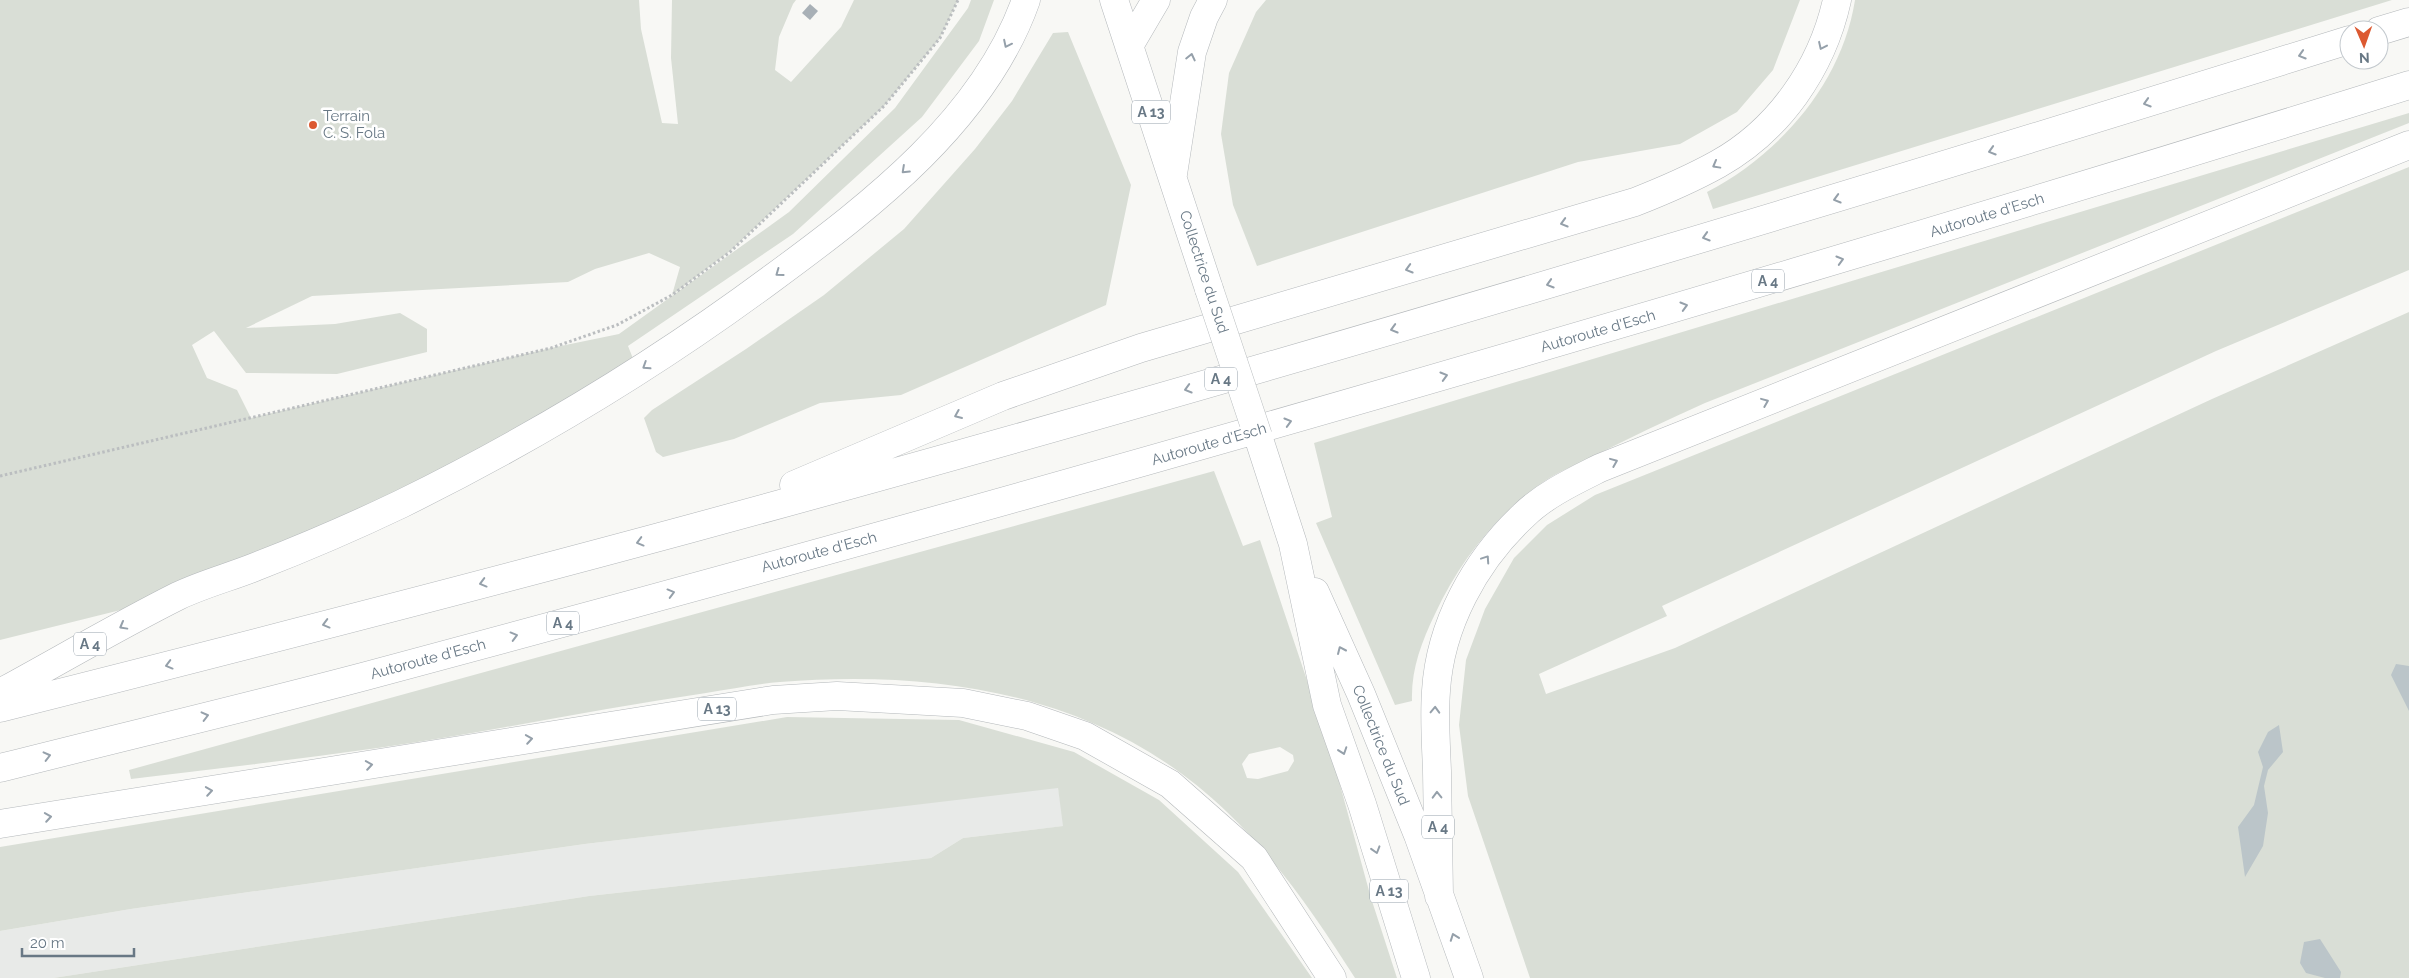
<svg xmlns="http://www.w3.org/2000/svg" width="2409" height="978" font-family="Raleway,sans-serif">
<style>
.built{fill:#e8eae8}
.green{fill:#d9ded6;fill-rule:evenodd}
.water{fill:#bbc5c9}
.building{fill:#a8b0b6}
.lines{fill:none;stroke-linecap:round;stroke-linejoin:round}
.highway-casing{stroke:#b4b8bb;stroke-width:29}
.path{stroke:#bbbec0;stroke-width:3;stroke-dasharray:2.5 2.5;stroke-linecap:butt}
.highway{stroke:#fff;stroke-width:28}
.highway-bridge-casing{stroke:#b4b8bb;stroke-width:29;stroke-linecap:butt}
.highway-bridge{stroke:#fff;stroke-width:28}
.oneway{stroke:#95a0aa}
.poi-dot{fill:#dc5931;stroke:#fff;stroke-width:2}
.labels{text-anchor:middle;stroke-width:5;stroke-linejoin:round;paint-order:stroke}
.shield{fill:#fff;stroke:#95a0aa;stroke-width:1}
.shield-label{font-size:14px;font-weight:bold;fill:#687885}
.poi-label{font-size:15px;fill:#687885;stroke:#fff;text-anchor:start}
.street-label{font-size:15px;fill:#687885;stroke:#fff}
</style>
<rect width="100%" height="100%" fill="#f8f8f5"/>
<path class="built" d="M 1058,787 L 1064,826 L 963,838 L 931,858 L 589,896 L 53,978 L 0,978 L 0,931 L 131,909 L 585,844 Z"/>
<path class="green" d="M 0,0 L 639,0 L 641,29 L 662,123 L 678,124 L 671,58 L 672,0 L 796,0 L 793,4 L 779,37 L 775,70 L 791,82 L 841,27 L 854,0 L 958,0 L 940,38 L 884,106 L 730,251 L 672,295 L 680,267 L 649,253 L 595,269 L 568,282 L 312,296 L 246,328 L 335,324 L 400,313 L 427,329 L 427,352 L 337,374 L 246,373 L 214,331 L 192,345 L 207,378 L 237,390 L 251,418 L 551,348 L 619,334 L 789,212 L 895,108 L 968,8 L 971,0 L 994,0 L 979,41 L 922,117 L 793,234 L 628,346 L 638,371 L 528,435 L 181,595 L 0,640 Z
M 1266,0 L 1800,0 L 1773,70 L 1737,112 L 1680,144 L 1578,162 L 1257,266 L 1233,205 L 1221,134 L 1229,73 L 1256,12 Z
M 1855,0 L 2392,0 L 1713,209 L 1707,192 C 1780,154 1842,83 1855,0 Z
M 1068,32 L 1131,185 L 1106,305 L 901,395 L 820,403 L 734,439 L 663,457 L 656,452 L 644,418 L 652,410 L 746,349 L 824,295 L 904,229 L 975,149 L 1012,101 L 1053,33 Z
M 2409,113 L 2409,123 L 1705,403 C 1667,420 1629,438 1592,457 C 1579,464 1564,469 1551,477 C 1500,509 1460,560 1435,614 C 1421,643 1411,670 1412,701 L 1395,705 L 1316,523 L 1332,517 L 1314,443 Z
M 2409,167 L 2409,270 L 2216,351 L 1662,606 L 1667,616 L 1539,674 L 1546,694 L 1675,648 L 2212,399 L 2409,312 L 2409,978 L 1530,978 L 1468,796 L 1459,725 L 1466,660 L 1485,609 L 1514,558 L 1547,525 L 1595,495 Z
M 1214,471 L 1243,546 L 1260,540 L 1331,752 L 1371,898 L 1397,978 L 1355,978 C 1317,918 1278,861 1227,812 C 1106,695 942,669 780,682 C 756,684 731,689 706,693 C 639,703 573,715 506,727 C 382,750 256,764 131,779 L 129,770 ZM 1280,747 L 1293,755 L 1294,761 L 1288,771 L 1258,779 L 1247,778 L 1242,764 L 1249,754 Z
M 787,717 L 959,720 L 1074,752 L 1159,800 L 1238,872 L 1312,978 L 53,978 L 589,896 L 931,858 L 963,838 L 1063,826 L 1058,788 L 585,844 L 131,909 L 0,931 L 0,847 Z"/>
<path class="water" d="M 2396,664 L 2409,666 L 2409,711 L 2391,675 Z
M 2279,725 L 2283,752 L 2268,770 L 2264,786 L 2268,813 L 2263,846 L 2245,877 L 2238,827 L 2254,805 L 2263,767 L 2258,752 L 2268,732 Z
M 2320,939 L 2341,972 L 2340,978 L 2325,978 L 2306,973 L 2300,963 L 2304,942 Z"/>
<path class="building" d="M 810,4 L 818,11 L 810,20 L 802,13 Z"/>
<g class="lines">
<defs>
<path id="highway" d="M 1114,0 L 1209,289
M 2379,31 L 2409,22
M 1129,46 L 1156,0
M 1173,174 L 1192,52 L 1204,17 L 1213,0
M 1258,436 L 1293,544 L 1327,705 L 1362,804 L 1416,978
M 794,485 L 1003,396 L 1141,348 L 1635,202 C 1663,191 1691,179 1718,164 C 1779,130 1822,68 1837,0
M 1315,592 L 1361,694 L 1418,835 L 1469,978
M 0,693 C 59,661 118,626 178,596 C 203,584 230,577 255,567 C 304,548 353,527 401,504 C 531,440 657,364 774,277 C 872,205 984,119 1026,0
M 0,708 C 230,650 460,591 689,529 C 1246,378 1798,212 2349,40
M 0,768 C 122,737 245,708 366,676 C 1051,493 1732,296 2409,85
M 0,824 L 773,700 L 837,696 L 963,703 L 1027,716 L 1085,736 L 1170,784 L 1254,858 L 1332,978
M 1439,896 C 1438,854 1438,813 1437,771 C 1436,744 1434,718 1436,691 C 1440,625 1475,561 1523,516 C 1544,495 1574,481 1600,468 L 2409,145"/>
</defs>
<use href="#highway" class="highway-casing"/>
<path class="path" d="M 0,476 L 551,348 L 617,325 L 672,295 L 730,252 L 884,106 L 940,38 L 958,0"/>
<use href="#highway" class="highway"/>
<defs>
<path id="highway-bridge" d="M 1209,289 L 1258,436"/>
</defs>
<use href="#highway-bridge" class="highway-bridge-casing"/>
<use href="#highway-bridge" class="highway-bridge"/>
</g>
<defs><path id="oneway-chevron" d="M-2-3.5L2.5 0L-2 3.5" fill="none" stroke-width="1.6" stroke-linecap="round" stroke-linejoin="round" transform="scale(1.25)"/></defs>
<g class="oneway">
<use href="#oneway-chevron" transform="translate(1007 44) rotate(116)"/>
<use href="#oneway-chevron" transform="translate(1822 46) rotate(115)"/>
<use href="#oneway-chevron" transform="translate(2302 55) rotate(163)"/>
<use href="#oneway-chevron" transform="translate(1191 57) rotate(-77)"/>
<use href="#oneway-chevron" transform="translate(2147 103) rotate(163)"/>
<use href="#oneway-chevron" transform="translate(1992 151) rotate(163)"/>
<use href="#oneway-chevron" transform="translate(1716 165) rotate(151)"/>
<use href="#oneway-chevron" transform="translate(905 170) rotate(137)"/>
<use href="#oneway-chevron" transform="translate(1837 199) rotate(164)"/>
<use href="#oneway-chevron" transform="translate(1564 223) rotate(164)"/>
<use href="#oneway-chevron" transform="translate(1706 237) rotate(163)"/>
<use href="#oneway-chevron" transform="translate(1840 260) rotate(-16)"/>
<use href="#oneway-chevron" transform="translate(1409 269) rotate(164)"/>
<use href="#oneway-chevron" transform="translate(779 273) rotate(144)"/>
<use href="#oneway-chevron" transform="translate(1550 284) rotate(163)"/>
<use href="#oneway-chevron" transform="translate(1684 306) rotate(-16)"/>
<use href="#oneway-chevron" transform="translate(1394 329) rotate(164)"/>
<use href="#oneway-chevron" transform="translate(646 366) rotate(147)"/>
<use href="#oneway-chevron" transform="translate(1444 376) rotate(-16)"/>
<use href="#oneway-chevron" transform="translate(1188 389) rotate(164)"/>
<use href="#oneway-chevron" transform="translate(1765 402) rotate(-22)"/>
<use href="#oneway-chevron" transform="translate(958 415) rotate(157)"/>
<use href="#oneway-chevron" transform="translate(1288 422) rotate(-16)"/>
<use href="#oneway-chevron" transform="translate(1614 462) rotate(-22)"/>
<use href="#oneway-chevron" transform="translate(640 542) rotate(165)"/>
<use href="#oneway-chevron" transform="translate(1486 559) rotate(-56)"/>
<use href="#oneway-chevron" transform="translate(483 583) rotate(165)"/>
<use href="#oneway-chevron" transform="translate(671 593) rotate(-15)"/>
<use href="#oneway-chevron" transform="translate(326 624) rotate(165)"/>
<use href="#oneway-chevron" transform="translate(123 626) rotate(151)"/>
<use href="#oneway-chevron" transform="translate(514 636) rotate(-15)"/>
<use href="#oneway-chevron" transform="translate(1341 650) rotate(-114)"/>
<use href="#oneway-chevron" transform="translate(169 665) rotate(165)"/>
<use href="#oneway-chevron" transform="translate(1435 710) rotate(-88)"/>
<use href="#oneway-chevron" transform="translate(205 716) rotate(-14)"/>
<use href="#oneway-chevron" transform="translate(529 739) rotate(-9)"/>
<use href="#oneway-chevron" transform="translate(1343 751) rotate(71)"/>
<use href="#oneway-chevron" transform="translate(47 756) rotate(-14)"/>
<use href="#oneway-chevron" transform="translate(369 765) rotate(-9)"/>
<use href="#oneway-chevron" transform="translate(209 791) rotate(-9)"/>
<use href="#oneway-chevron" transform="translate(1437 795) rotate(-91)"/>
<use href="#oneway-chevron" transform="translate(48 817) rotate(-9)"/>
<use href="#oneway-chevron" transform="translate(1376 850) rotate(73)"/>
<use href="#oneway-chevron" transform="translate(1454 937) rotate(-110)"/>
</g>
<circle class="poi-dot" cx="313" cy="125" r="5"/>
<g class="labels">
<g class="shield">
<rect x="1132" y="100.5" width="38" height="23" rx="4"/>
<rect x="1752" y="269.5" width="32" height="23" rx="4"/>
<rect x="1205" y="367.5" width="32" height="23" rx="4"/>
<rect x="547" y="611.5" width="32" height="23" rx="4"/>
<rect x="74" y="632.5" width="32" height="23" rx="4"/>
<rect x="698" y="697.5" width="38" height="23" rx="4"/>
<rect x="1422" y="815.5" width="32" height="23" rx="4"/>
<rect x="1370" y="879.5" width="38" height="23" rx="4"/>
</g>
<g class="shield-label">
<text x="1151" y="117">A 13</text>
<text x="1768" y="286">A 4</text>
<text x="1221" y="384">A 4</text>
<text x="563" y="628">A 4</text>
<text x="90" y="649">A 4</text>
<text x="717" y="714">A 13</text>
<text x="1438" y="832">A 4</text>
<text x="1389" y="896">A 13</text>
</g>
<g class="poi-label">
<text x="323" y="121">Terrain<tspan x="323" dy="17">C. S. Fola</tspan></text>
</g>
<g class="street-label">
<text transform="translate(1987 215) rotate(-17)" y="5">Autoroute d'Esch</text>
<text transform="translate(1204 272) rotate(72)" y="5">Collectrice du Sud</text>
<text transform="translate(1598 331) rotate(-16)" y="5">Autoroute d'Esch</text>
<text transform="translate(1209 444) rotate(-16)" y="5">Autoroute d'Esch</text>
<text transform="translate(819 552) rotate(-15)" y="5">Autoroute d'Esch</text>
<text transform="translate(428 659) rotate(-15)" y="5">Autoroute d'Esch</text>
<text transform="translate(1381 745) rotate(68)" y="5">Collectrice du Sud</text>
</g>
</g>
<g transform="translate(2364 45) rotate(178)"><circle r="24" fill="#ffffff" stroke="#c3c9ce"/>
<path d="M0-4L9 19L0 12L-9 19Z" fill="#dc5931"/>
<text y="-8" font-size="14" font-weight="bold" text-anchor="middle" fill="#687885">N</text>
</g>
<path d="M22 948v8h112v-8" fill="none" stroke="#687885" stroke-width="2.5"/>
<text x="30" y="948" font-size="15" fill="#687885" stroke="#ffffff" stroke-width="4" paint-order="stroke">20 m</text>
</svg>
